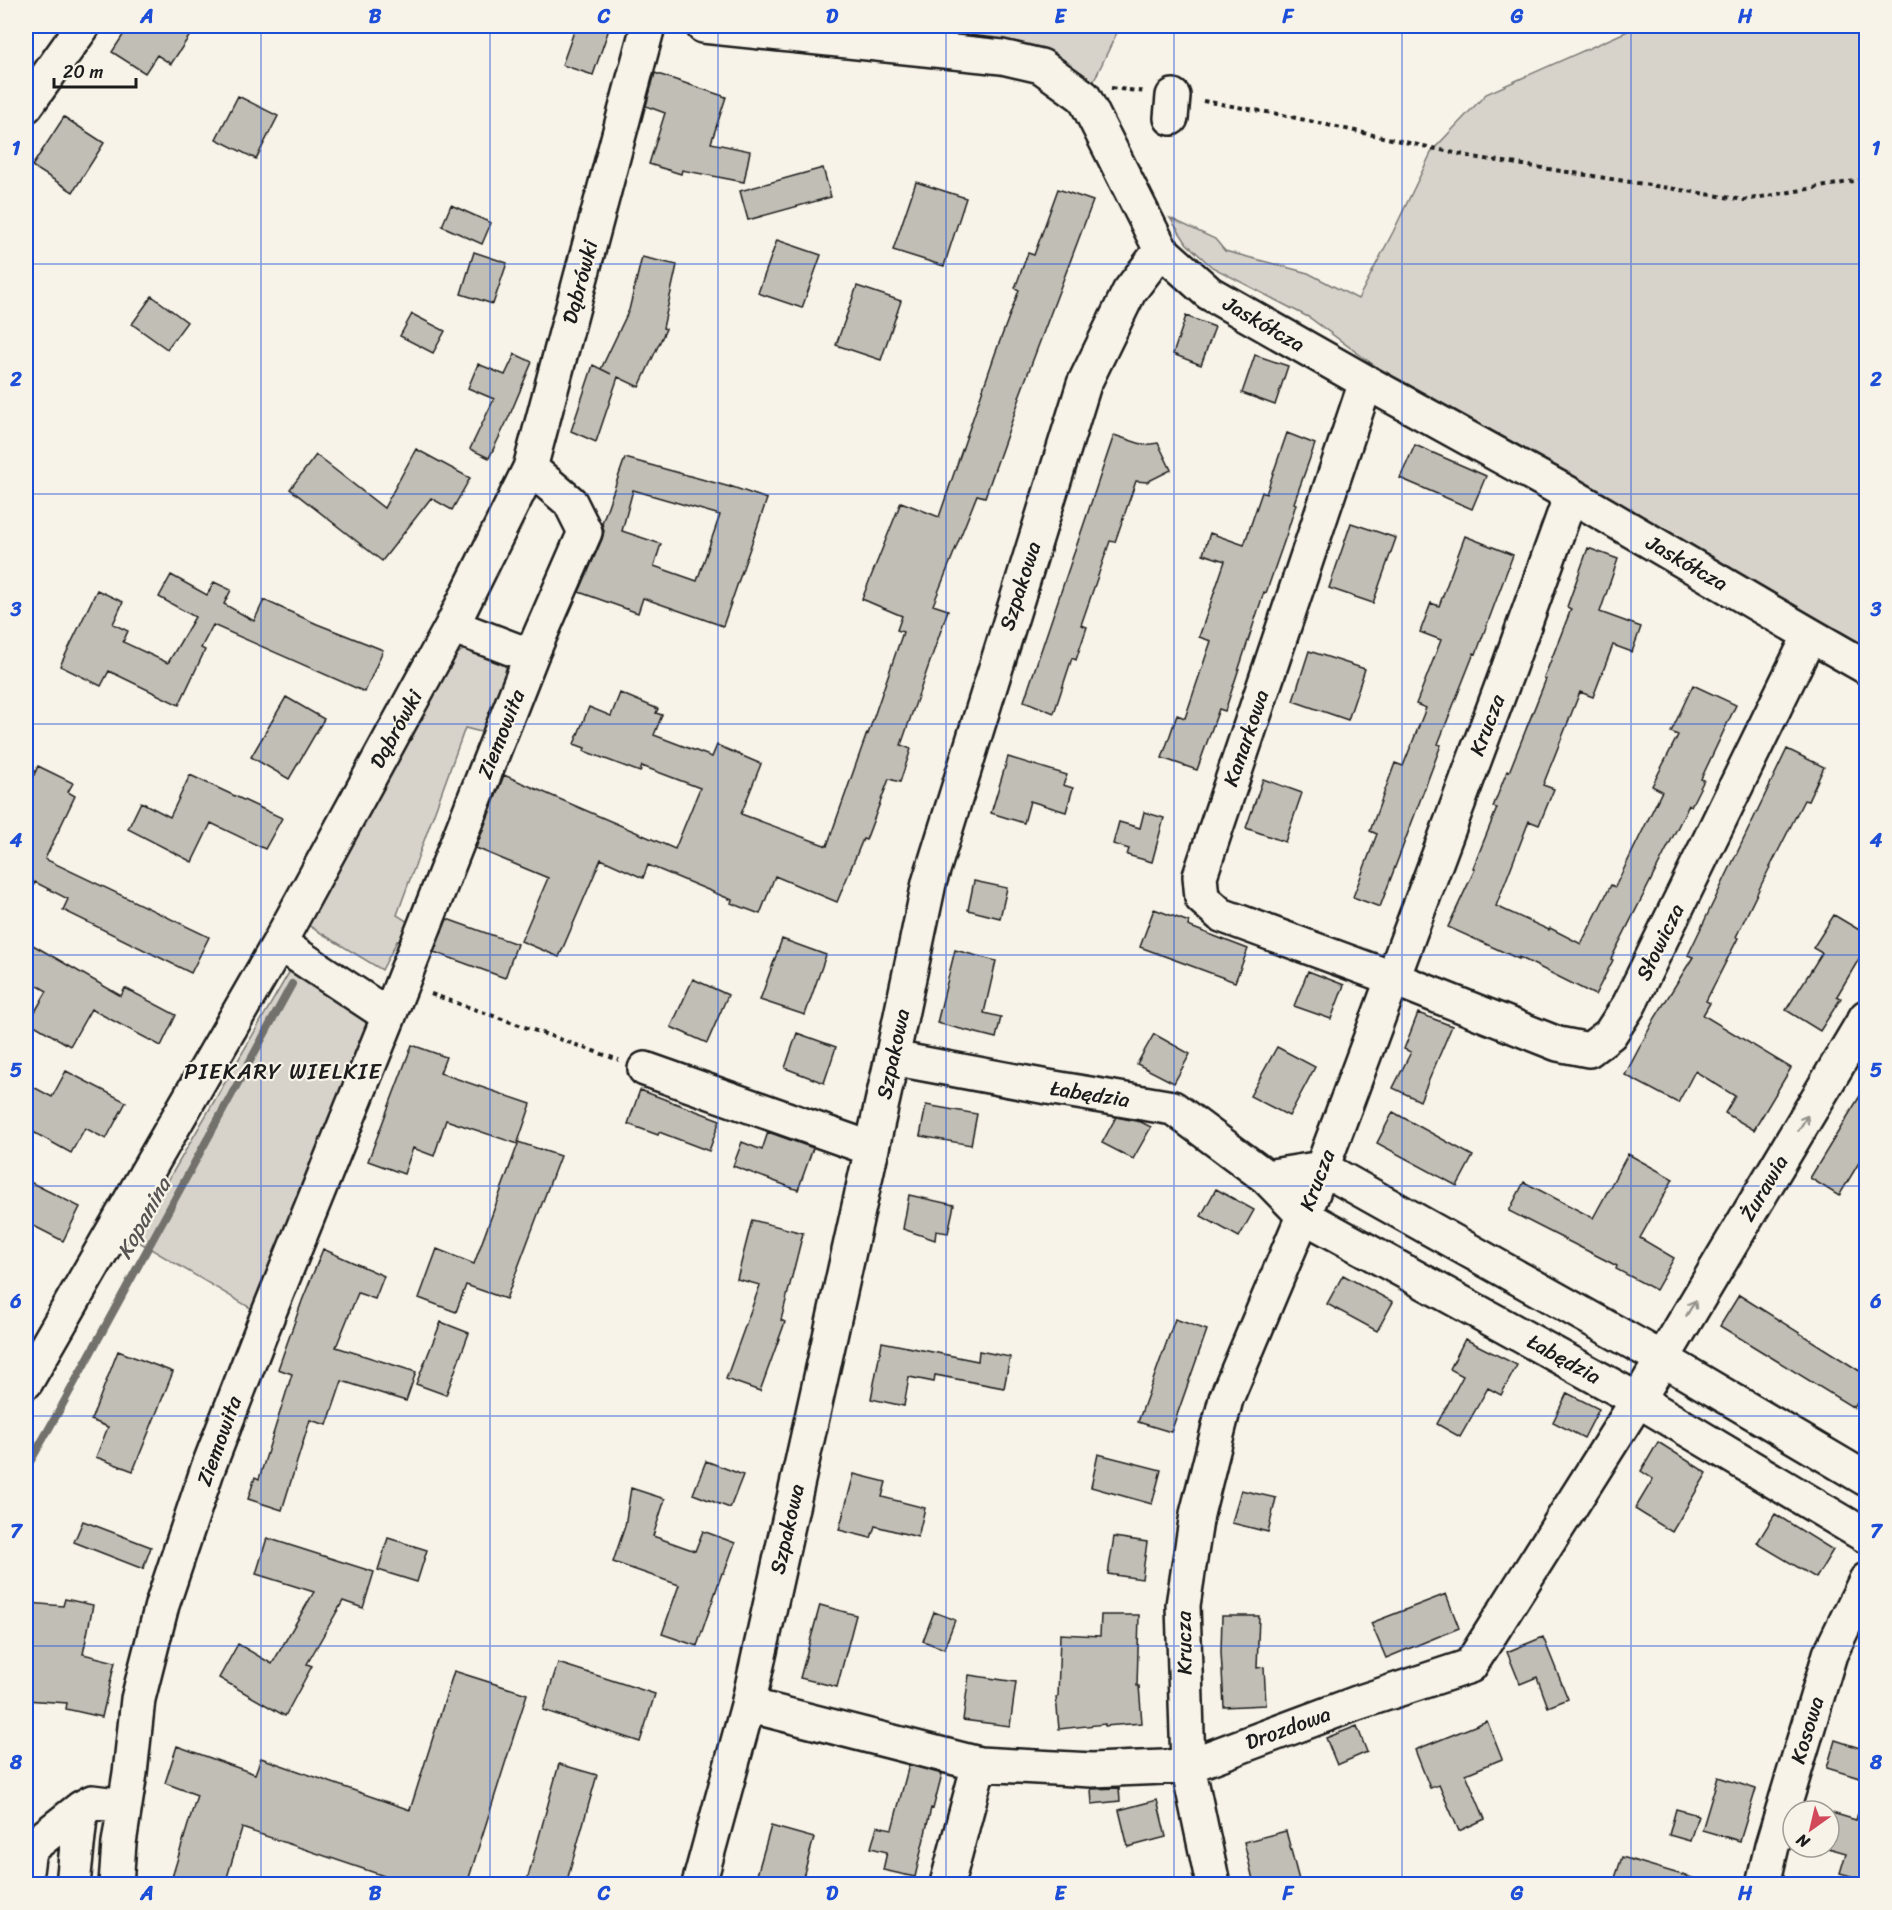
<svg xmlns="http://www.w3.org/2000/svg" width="1892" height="1910" font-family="Sriracha,sans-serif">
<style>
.green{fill:#d7d3cb;stroke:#7a7874;stroke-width:1.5}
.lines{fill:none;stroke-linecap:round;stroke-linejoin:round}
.stream{stroke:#72716c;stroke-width:8}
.building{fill:#c0beb5;stroke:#1c1c1c;stroke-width:1.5;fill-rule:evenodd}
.minor-casing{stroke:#1c1c1c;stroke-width:38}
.path{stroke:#1c1c1c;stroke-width:4;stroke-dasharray:4.5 4.5;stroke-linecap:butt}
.minor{stroke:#f7f3e8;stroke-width:33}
.oneway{stroke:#94928c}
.grid{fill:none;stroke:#1d4ed8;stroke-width:1.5;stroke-opacity:0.55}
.labels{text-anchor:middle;stroke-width:4.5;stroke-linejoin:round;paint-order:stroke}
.street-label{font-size:21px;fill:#1c1c1c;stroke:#f7f3e8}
.neighbourhood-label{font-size:22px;letter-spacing:1.5px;fill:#1c1c1c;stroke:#f7f3e8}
.water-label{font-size:22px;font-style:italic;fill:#565452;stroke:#f7f3e8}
.neatline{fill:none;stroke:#1d4ed8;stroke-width:2}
.grid-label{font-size:20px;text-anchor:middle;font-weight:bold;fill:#1d4ed8}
</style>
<rect width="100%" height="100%" fill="#f7f3e8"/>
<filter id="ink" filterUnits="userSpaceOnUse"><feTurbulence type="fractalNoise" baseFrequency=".0167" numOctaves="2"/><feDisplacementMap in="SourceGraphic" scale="12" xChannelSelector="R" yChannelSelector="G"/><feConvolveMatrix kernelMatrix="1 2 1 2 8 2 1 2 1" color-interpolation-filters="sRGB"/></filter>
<g filter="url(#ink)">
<path class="green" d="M 830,26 L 1120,26 L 1092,85 Z
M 1639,26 L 1866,26 L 1866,646 L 1819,619 L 1580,479 L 1375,366 L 1310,318 L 1212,267 L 1187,244 L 1170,218 L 1215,239 L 1225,251 L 1308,273 L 1358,299 L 1393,232 L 1432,151 L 1486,94 Z
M 463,650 L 485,654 L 506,667 L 502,691 L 489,734 L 465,728 L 397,915 L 413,925 L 407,944 L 397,941 L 382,970 L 306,924 L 448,661 Z
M 291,969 L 356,1001 L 367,1026 L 257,1312 L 134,1239 Z"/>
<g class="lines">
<path class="stream" d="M 26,1469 L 59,1411 L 292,984"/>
</g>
<path class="building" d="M 129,26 L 196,26 L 171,64 L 157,55 L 145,73 L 112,52 Z
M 576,26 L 610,26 L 593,75 L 562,65 Z
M 655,73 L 726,97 L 711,143 L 750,151 L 744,182 L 682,170 L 681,174 L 649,164 L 665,113 L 646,106 Z
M 238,96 L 278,116 L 256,159 L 216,139 Z
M 64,117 L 104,143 L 73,192 L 32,166 Z
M 823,168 L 831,197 L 748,220 L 740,191 Z
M 916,182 L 966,198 L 944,266 L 893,250 Z
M 1058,189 L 1093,201 L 1019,397 L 1020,398 L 985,497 L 977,495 L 933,605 L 948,610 L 901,745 L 911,749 L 900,782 L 889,779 L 866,840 L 863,839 L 837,902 L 775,876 L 760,914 L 731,903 L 732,900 L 648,865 L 643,878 L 601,859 L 559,957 L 521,941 L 548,878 L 476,848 L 504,775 L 675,849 L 700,788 L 642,766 L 640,772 L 584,751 L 585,748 L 574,744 L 589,707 L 611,716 L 620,693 L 658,709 L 656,713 L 662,715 L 654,735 L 712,757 L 717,745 L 761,764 L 741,814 L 827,846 L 867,733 L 868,734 L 903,632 L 897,630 L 902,616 L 862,599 L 901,502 L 939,517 L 995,354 L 1019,290 L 1015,288 L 1028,253 L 1034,255 Z
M 451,205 L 491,223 L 482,244 L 442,226 Z
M 777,240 L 821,255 L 802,308 L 758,293 Z
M 474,252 L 507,263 L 493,304 L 461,294 Z
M 642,257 L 677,265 L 663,328 L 666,329 L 639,387 L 618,377 L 596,442 L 571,431 L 593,365 L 611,374 L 601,369 L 629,310 Z
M 857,286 L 901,301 L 881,360 L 836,345 Z
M 152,296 L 187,322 L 167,349 L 132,324 Z
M 412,314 L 445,331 L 433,353 L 400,336 Z
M 1186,316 L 1215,327 L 1201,365 L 1173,354 Z
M 515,354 L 532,362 L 509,417 L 489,458 L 470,449 L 494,399 L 468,388 L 478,364 L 505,375 Z
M 1255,355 L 1288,366 L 1275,405 L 1242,393 Z
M 1287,433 L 1315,444 L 1294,503 L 1296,504 L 1286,536 L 1266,593 L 1264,592 L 1225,711 L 1219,709 L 1197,770 L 1162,758 L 1177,715 L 1185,718 L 1211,641 L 1199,637 L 1225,561 L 1203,554 L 1210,533 L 1244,545 L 1262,492 L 1266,494 Z
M 1114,435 L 1144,445 L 1158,443 L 1171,470 L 1147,482 L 1136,481 L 1115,542 L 1110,541 L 1081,625 L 1087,627 L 1076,660 L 1072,658 L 1054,713 L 1024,701 Z
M 1415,445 L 1486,476 L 1472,509 L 1400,478 Z
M 416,449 L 470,478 L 452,510 L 431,498 L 382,561 L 290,489 L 316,455 L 384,508 Z
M 625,458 L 730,487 L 730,486 L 767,499 L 723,626 L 643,598 L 638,613 L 579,592 L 602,539 L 604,531 L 602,523 ZM 633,490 L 720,515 L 697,581 L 654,566 L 661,544 L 622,531 Z
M 1351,523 L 1396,538 L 1373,603 L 1329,588 Z
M 1465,536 L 1513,555 L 1476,654 L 1474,653 L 1438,744 L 1441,745 L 1380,907 L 1353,897 L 1377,834 L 1370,831 L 1395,763 L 1403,766 L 1426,708 L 1416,704 L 1441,640 L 1420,632 L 1431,603 L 1439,606 Z
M 1588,548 L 1618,559 L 1600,612 L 1641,627 L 1632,652 L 1613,645 L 1593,697 L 1580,692 L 1543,785 L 1554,789 L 1539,825 L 1529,821 L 1496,906 L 1549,930 L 1550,928 L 1581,944 L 1611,885 L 1615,887 L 1662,791 L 1652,786 L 1678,735 L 1671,732 L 1693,685 L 1736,705 L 1701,779 L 1704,780 L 1691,806 L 1689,805 L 1611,959 L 1613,960 L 1595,995 L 1519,957 L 1519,959 L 1448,927 L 1475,869 L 1473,868 L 1497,808 L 1493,807 L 1507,771 L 1509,772 L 1546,679 L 1544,678 L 1571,609 L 1567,607 Z
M 171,575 L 207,595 L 214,582 L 231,590 L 224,604 L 254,621 L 264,600 L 317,624 L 383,650 L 365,692 L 213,625 L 201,648 L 205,650 L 179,705 L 109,671 L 101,686 L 60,666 L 97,590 L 123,602 L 113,624 L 128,631 L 123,642 L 168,663 L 195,617 L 159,597 Z
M 1309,651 L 1365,669 L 1348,720 L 1293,701 Z
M 286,697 L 324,719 L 289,779 L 251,757 Z
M 1787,749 L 1824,767 L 1808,801 L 1804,800 L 1766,875 L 1736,937 L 1738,938 L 1706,1001 L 1710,1003 L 1703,1015 L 1791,1068 L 1754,1130 L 1725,1113 L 1735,1096 L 1695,1071 L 1678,1103 L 1625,1075 L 1655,1018 L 1693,957 L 1688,955 Z
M 1008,757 L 1067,775 L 1063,785 L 1073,788 L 1066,812 L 1030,801 L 1024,823 L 991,813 Z
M 38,766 L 73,783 L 68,792 L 75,796 L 45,859 L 209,937 L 191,973 L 63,910 L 68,899 L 35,882 L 26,902 L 26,788 L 32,774 L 34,775 Z
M 190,775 L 282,818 L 265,849 L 211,823 L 192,862 L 128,829 L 141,802 L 170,817 Z
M 1263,779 L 1302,793 L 1285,842 L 1246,828 Z
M 1144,812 L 1164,818 L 1152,862 L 1127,855 L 1129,849 L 1113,844 L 1119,822 L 1140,828 Z
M 974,881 L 1007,888 L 1000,918 L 968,910 Z
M 1154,909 L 1189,922 L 1188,926 L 1248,949 L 1235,982 L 1140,947 Z
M 1834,915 L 1866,934 L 1866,947 L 1837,996 L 1841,998 L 1820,1031 L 1786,1010 L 1822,953 L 1813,948 Z
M 447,919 L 517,944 L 505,978 L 434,952 Z
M 782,939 L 826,955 L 805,1015 L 760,1000 Z
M 26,941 L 121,996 L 125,988 L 176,1015 L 161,1046 L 91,1009 L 70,1046 L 29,1022 L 47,991 L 26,979 Z
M 955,950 L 996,961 L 984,1013 L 1001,1017 L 996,1038 L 937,1023 Z
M 1308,971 L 1344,985 L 1331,1019 L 1294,1006 Z
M 693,979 L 728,995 L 707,1043 L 671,1027 Z
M 1418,1013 L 1452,1026 L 1420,1101 L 1393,1088 L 1411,1052 L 1404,1049 Z
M 797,1033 L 836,1047 L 824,1083 L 785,1068 Z
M 1154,1034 L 1190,1054 L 1174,1083 L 1137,1064 Z
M 412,1045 L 446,1057 L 440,1073 L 531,1104 L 518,1142 L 560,1156 L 506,1299 L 466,1285 L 456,1312 L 419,1298 L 437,1249 L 474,1264 L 518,1144 L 446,1120 L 434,1156 L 413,1148 L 404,1174 L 368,1161 Z
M 1277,1047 L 1315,1067 L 1289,1116 L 1250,1096 Z
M 66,1071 L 126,1102 L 106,1139 L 85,1128 L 71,1153 L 26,1128 L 26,1083 L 52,1097 Z
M 1866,1086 L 1866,1151 L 1839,1196 L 1810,1178 Z
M 640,1090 L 720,1120 L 709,1151 L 659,1132 L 658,1135 L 628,1124 Z
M 926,1105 L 977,1114 L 971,1145 L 920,1136 Z
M 1393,1112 L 1473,1156 L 1457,1186 L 1377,1143 Z
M 1116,1117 L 1141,1122 L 1151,1127 L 1133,1159 L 1102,1143 Z
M 768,1132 L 813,1148 L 798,1190 L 733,1166 L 742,1142 L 762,1150 Z
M 1628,1154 L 1673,1179 L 1640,1238 L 1674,1258 L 1656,1290 L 1616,1269 L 1617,1266 L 1509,1211 L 1524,1182 L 1593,1218 Z
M 26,1180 L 80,1207 L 63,1241 L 26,1222 Z
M 1216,1189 L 1254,1210 L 1239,1237 L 1201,1216 Z
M 909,1195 L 954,1205 L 948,1233 L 936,1231 L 935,1240 L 903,1229 Z
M 752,1220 L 803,1233 L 781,1320 L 785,1322 L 760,1391 L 726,1379 L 760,1285 L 737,1279 Z
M 323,1249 L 384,1276 L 375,1299 L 358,1293 L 336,1347 L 416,1372 L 406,1401 L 342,1381 L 327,1425 L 310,1420 L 282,1510 L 248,1499 L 255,1477 L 259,1479 L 292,1374 L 278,1369 L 302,1301 Z
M 1343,1275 L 1393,1302 L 1377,1331 L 1327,1304 Z
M 1739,1295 L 1866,1375 L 1866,1387 L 1854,1408 L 1720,1326 Z
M 1175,1319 L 1207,1330 L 1171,1432 L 1138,1422 Z
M 441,1322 L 469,1333 L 446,1395 L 416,1384 Z
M 1465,1339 L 1517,1365 L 1501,1395 L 1488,1388 L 1460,1437 L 1437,1424 L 1463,1376 L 1450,1369 Z
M 882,1342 L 978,1361 L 979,1351 L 1010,1357 L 1004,1388 L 935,1375 L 934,1382 L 909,1377 L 904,1406 L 871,1399 Z
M 118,1351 L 173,1372 L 133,1471 L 96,1457 L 108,1427 L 91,1420 Z
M 1567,1393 L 1599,1409 L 1584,1438 L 1553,1422 Z
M 1658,1442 L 1707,1473 L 1672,1532 L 1635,1509 L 1653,1479 L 1641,1471 Z
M 1098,1454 L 1161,1470 L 1152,1504 L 1091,1487 Z
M 706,1461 L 743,1475 L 730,1508 L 693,1494 Z
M 854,1474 L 886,1482 L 882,1497 L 925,1508 L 918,1537 L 875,1526 L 871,1538 L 839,1530 Z
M 631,1488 L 665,1499 L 653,1536 L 695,1551 L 703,1531 L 735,1543 L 724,1573 L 722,1573 L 697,1646 L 662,1634 L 679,1585 L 613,1562 L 625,1526 Z
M 1241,1490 L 1276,1498 L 1268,1532 L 1232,1523 Z
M 1775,1514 L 1833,1550 L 1816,1578 L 1757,1543 Z
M 83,1521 L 151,1547 L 143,1569 L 74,1542 Z
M 1114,1537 L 1147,1542 L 1142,1579 L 1108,1574 Z
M 267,1538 L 374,1572 L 363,1608 L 343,1601 L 307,1664 L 312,1666 L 285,1716 L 219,1678 L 238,1644 L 272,1664 L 314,1592 L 256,1574 Z
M 388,1538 L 427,1550 L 417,1582 L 378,1570 Z
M 1446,1594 L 1459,1628 L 1386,1658 L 1371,1623 Z
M 65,1599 L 93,1605 L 83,1654 L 115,1662 L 102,1717 L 66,1709 L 67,1703 L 26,1700 L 26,1660 L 30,1603 L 63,1606 Z
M 820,1605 L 856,1615 L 837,1687 L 800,1678 Z
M 934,1612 L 955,1620 L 944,1649 L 923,1641 Z
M 1101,1615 L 1139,1615 L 1137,1686 L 1139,1686 L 1142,1723 L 1105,1726 L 1105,1724 L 1059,1729 L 1056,1697 L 1058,1697 L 1060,1634 L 1100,1636 Z
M 1222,1616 L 1259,1616 L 1257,1668 L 1264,1667 L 1266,1705 L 1224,1707 L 1221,1652 Z
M 1543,1637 L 1568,1699 L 1548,1707 L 1537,1677 L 1520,1684 L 1507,1652 Z
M 558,1663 L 655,1694 L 640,1742 L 543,1710 Z
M 454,1671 L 527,1694 L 467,1884 L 408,1884 L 242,1828 L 225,1884 L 170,1884 L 197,1795 L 165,1783 L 177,1746 L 255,1774 L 261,1758 L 410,1810 Z
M 969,1675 L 1016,1682 L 1010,1726 L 963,1720 Z
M 1487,1721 L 1502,1759 L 1466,1774 L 1485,1819 L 1459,1831 L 1439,1785 L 1430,1788 L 1415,1750 Z
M 1357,1726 L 1367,1752 L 1337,1765 L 1326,1738 Z
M 1835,1740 L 1866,1750 L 1866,1780 L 1827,1768 Z
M 559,1764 L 597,1775 L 566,1884 L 526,1884 Z
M 909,1765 L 942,1774 L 933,1809 L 931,1808 L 915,1877 L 883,1870 L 887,1852 L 871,1848 L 877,1826 L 892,1829 Z
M 1718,1777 L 1756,1789 L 1740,1841 L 1702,1830 Z
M 1119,1788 L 1120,1801 L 1092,1804 L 1091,1789 Z
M 1157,1800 L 1166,1837 L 1128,1847 L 1119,1810 Z
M 1861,1803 L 1866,1804 L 1866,1880 L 1840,1873 L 1846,1853 L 1825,1847 L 1829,1847 L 1829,1812 L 1856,1820 Z
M 1676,1809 L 1698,1815 L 1690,1841 L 1669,1835 Z
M 771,1826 L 814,1838 L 801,1884 L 790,1884 L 757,1875 Z
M 1286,1831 L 1300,1884 L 1254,1884 L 1244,1842 Z
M 1622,1857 L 1696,1879 L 1695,1884 L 1613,1884 Z"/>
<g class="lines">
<defs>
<path id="minor" d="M 703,26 L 1002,57 L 1041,66 L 1084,97 L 1161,250 L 1209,293 L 1366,382 L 1571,495 L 1810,635 L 1866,667
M 26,106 L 83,26
M 1171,118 L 1173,96
M 1366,382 L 1200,876 L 1202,898 L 1221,915 L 1392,978 L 1558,1044 L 1589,1050 L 1610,1034 L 1629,1005 L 1810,635
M 452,626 L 531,656
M 389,1016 L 531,656 L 585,532 L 570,502 L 530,468
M 892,1058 L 1042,1086 L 1173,1108 L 1266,1177 L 1304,1216 L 1638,1400 L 1866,1536
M 645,1069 L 872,1149
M 1266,1177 L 1322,1168 L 1661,1358 L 1866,1479
M 26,1382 L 279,943 L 452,626 L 530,468 L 648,26
M 748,1705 L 979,1764 L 1092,1770 L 1188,1766 L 1357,1703 L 1470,1666 L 1638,1400 L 1866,1017
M 26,1872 L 29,1849 L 81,1808 L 92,1802 L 125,1806
M 73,1884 L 81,1808
M 116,1884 L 119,1843 L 130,1773 L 138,1699 L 162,1605 L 208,1468 L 259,1337 L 389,1016 L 279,943
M 699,1884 L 748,1705 L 892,1058 L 929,883 L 1084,384 L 1129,292 L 1161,250
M 947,1884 L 979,1764
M 1213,1884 L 1188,1766 L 1183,1605 L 1197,1514 L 1226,1399 L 1312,1195 L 1509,667 L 1571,495
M 1763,1884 L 1772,1846 L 1830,1654 L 1866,1580"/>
</defs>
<use href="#minor" class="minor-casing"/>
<path class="path" d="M 1111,88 L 1146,92
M 1203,101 L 1278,114 L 1473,157 L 1744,200 L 1866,179
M 431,994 L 619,1060"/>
<use href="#minor" class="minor"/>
</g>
<defs><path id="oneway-shaft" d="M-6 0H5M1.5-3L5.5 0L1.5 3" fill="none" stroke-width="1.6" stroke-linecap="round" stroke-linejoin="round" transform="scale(1.5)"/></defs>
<g class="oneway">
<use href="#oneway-shaft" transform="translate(1803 1123) rotate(-59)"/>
<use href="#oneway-shaft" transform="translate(1691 1308) rotate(-59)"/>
</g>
</g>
<path class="grid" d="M 261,26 L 261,1884M 490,26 L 490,1884M 718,26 L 718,1884M 946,26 L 946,1884M 1174,26 L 1174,1884M 1402,26 L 1402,1884M 1631,26 L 1631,1884M 26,264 L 1866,264M 26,494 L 1866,494M 26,724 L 1866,724M 26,955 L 1866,955M 26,1186 L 1866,1186M 26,1416 L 1866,1416M 26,1646 L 1866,1646"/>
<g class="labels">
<g class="street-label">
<text transform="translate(580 282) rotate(-75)" y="7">Dąbrówki</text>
<text transform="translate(1264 324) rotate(30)" y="7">Jaskółcza</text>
<text transform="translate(1687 563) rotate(30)" y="7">Jaskółcza</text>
<text transform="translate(1020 586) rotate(-72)" y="7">Szpakowa</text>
<text transform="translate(1487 725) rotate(-69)" y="7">Krucza</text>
<text transform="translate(396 729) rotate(-61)" y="7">Dąbrówki</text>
<text transform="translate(501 734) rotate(-68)" y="7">Ziemowita</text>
<text transform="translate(1246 738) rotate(-71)" y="7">Kanarkowa</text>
<text transform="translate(1660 942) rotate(-64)" y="7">Słowicza</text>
<text transform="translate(893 1054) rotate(-78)" y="7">Szpakowa</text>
<text transform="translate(1090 1094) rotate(9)" y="7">Łabędzia</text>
<text transform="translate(1317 1180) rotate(-69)" y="7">Krucza</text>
<text transform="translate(1764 1188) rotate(-59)" y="7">Żurawia</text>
<text transform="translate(1564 1359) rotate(29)" y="7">Łabędzia</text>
<text transform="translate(219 1441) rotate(-70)" y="7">Ziemowita</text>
<text transform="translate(787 1529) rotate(-77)" y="7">Szpakowa</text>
<text transform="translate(1184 1643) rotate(-91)" y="7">Krucza</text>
<text transform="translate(1288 1728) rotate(-20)" y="7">Drozdowa</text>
<text transform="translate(1807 1730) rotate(-73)" y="7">Kosowa</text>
</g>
<g class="neighbourhood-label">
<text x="283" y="1079">PIEKARY WIELKIE</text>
</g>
<g class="water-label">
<text transform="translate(143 1218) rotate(-61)" y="8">Kopanina</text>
</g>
</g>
<rect width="1892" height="1910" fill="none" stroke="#f7f3e8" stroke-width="66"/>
<g transform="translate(1811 1829) rotate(214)"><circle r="28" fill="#f7f3e8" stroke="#9f9d96" stroke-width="1.5"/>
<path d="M0-4.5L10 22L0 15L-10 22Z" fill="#d1495b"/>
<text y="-9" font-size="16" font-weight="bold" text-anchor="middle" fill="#1c1c1c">N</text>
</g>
<path d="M54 78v9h82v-9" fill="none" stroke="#1c1c1c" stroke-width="3"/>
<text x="63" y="78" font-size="18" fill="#1c1c1c" stroke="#f7f3e8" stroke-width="4.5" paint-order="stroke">20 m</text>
<rect x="33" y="33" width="1826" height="1844" class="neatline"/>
<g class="grid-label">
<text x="147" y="23">A</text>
<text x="375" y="23">B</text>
<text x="604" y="23">C</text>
<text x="832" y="23">D</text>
<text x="1060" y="23">E</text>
<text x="1288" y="23">F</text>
<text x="1517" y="23">G</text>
<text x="1745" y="23">H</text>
<text x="16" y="155">1</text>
<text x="1876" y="155">1</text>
<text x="16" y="386">2</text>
<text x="1876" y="386">2</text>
<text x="16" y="616">3</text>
<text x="1876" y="616">3</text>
<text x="16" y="847">4</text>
<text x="1876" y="847">4</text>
<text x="16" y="1077">5</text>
<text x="1876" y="1077">5</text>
<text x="16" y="1308">6</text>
<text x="1876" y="1308">6</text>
<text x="16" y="1538">7</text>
<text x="1876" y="1538">7</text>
<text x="16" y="1769">8</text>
<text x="1876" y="1769">8</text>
<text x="147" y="1900">A</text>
<text x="375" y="1900">B</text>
<text x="604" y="1900">C</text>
<text x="832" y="1900">D</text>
<text x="1060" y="1900">E</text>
<text x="1288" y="1900">F</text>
<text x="1517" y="1900">G</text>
<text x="1745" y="1900">H</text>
</g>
</svg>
